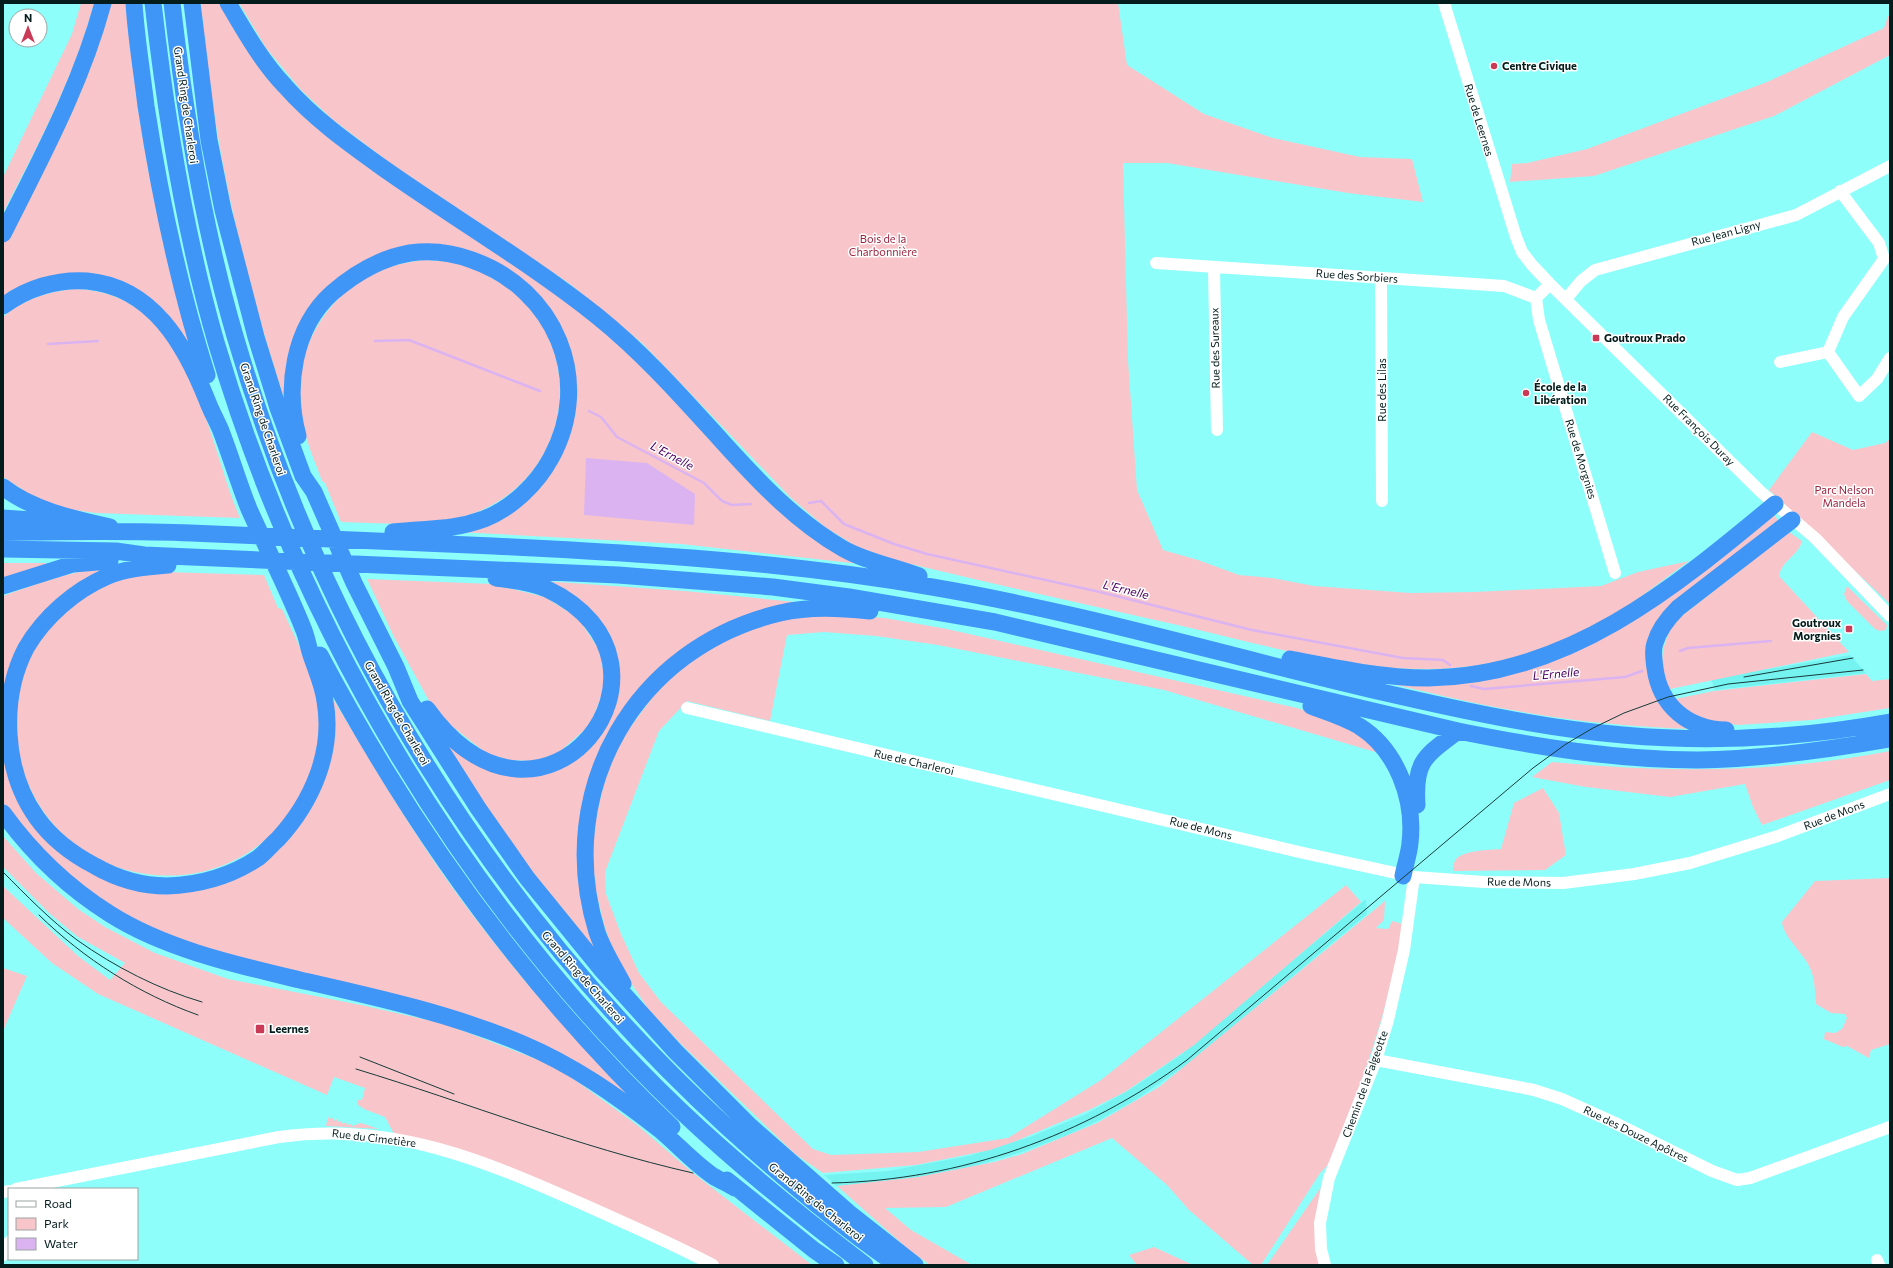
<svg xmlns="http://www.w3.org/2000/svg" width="1893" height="1268" font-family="Commissioner,sans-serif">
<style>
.built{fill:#75f3f1}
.green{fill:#f8c6ca}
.water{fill:#dbb3f1}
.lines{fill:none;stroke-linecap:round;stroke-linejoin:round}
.stream{stroke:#dbb3f1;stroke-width:2.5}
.minor{stroke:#fff;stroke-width:12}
.highway{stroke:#4096f6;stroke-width:17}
.tram{stroke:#163a39;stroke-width:1}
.poi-dot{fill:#ca3a57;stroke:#fff;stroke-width:1.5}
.labels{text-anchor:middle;stroke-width:3;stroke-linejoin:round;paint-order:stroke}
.poi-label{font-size:11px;font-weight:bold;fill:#041d1c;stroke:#fff;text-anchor:start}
.street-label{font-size:11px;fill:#041d1c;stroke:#fff}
.park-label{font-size:11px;fill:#99243e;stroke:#fff}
.water-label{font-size:12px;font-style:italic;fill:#4a0164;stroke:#fff}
</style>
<rect width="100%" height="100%" fill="#8efefb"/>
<path class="built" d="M 1850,655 L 1866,673 L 1715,690 L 1711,679 Z
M 1366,899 L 1367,914 L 1189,1063 L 1137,1099 L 1098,1121 L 1065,1136 L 1019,1153 L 971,1167 L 916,1178 L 836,1186 L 824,1175 L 888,1171 L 968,1156 L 1030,1137 L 1086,1114 L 1131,1089 L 1182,1054 Z"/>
<path class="green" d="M 81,3 L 94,3 C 74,78 38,145 3,213 L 3,177 L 72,34 Z
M 108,3 L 126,3 L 139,115 L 149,174 L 191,351 L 109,281 L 3,301 L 3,244 L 69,113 Z
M 201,3 L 224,3 L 268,71 L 593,319 L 860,564 L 681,544 L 458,532 L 510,509 L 572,412 L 537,295 L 422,247 L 322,296 L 286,404 C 243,274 212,140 201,3 Z
M 239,3 L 1118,3 L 1127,65 L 1204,114 L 1273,138 L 1360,157 L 1412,159 L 1423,202 L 1348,193 L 1167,163 L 1123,163 L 1128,360 L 1137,490 L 1163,550 L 1198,560 L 1239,575 L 1272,578 L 1314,586 L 1411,593 L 1474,592 L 1601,586 L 1638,572 L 1689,561 C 1665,578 1642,597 1618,612 C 1578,635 1535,654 1491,663 C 1390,683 1281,649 1182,626 C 1088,605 993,584 898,561 L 857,547 L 825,527 L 791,498 L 643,344 L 570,284 L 390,163 L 332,119 L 301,90 L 266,48 Z
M 1888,16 L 1890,16 L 1890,55 L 1774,116 L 1594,176 L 1510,182 L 1512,164 L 1527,163 L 1587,149 L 1767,82 L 1884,28 Z
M 423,260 C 438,261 456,261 471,267 C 479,270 487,275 495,280 C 500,283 508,286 513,290 C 587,354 571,470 482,510 C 438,529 387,523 341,522 L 325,483 L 322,481 C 315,461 305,440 302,419 C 300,404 299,386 301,371 C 307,329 340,287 378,271 C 393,265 408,262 423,260 Z
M 74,289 C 191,291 205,435 240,518 L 96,513 L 67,509 L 43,503 L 3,477 L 3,317 C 24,299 47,292 74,289 Z
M 1812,432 L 1853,450 L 1885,443 L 1890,439 L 1890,604 L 1769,490 Z
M 1774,515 L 1778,520 L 1690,592 L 1649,653 L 1693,729 C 1636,727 1579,722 1523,712 C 1473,704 1424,691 1374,680 L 1530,667 Z
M 1789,532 L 1802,541 C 1799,555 1782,560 1779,576 L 1849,652 L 1670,689 C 1657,664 1662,645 1674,622 Z
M 3,563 L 45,563 L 45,567 L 3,581 Z
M 101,569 L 82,584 L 9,683 L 27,813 L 128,884 L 247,869 L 317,793 L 329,692 C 370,760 410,829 457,894 C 510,967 569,1033 631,1099 L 557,1053 L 187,943 C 168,935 146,928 128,917 C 80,889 35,850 3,803 L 3,596 C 36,584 67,572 101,569 Z
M 165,572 L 264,575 L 278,608 L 282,609 C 296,640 314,672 318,707 C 323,742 313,778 294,807 C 228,908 76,895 28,784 C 16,757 13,731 18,702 C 20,691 21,680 25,669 C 44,624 83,588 132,577 C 143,574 154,574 165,572 Z
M 367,579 L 492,584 L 545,597 L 578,618 L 600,651 L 604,676 L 603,692 L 590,725 L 557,754 L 534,761 L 508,760 L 486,753 L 444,720 L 428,699 L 394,637 Z
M 543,581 L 685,591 L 806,603 L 762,611 L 652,677 L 584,808 L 604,960 L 527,865 L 483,802 L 442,737 L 454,748 L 491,769 L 584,750 L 616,662 Z
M 1847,586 L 1887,625 L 1886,630 L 1880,631 L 1875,629 L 1847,601 L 1844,594 Z
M 841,615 L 885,618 L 947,629 L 1297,708 C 1332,719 1356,728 1382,754 L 1164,690 L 938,645 L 876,636 L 824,632 L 787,635 L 770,721 L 687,701 L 659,731 L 605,872 L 606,894 L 621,934 L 639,973 L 661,1002 L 813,1149 L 831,1155 L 918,1152 L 1008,1138 L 1101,1080 L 1346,885 L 1361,902 L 1194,1045 L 1125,1092 L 1089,1110 L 1016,1141 L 990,1150 L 916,1165 L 823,1173 L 795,1154 L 680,1043 L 649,1010 L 629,980 L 615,956 L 605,928 L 596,892 L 592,856 L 593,829 L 608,767 L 621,740 L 659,688 L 685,665 L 723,641 L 760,626 L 796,617 Z
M 1866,674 L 1872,681 L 1890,679 L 1890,708 L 1812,720 L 1738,725 L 1708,721 L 1686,710 L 1675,699 L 1714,691 Z
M 1890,751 L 1890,780 L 1762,825 L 1753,807 L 1745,784 L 1670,797 L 1586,787 L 1532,777 L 1552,762 C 1666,773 1778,773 1890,751 Z
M 1543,788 L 1559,813 L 1566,855 L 1545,870 L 1453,871 C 1453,868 1453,864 1455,861 C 1460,850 1490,850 1501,849 L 1514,803 Z
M 3,836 L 36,873 L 78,909 L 105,927 L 155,953 L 228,979 L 361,1005 L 445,1024 L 557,1067 L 637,1125 L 693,1173 L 812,1265 L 721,1265 L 688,1248 L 397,1135 L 393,1132 L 385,1117 L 364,1109 L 357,1104 L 358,1100 L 362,1100 L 365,1088 L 334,1077 L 327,1095 L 98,994 L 52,963 L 3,918 L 3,886 L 78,956 L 110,980 L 125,963 L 78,937 L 49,913 L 3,867 Z
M 1890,878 L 1890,1044 L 1871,1050 L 1869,1058 L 1847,1046 L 1843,1047 L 1824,1039 L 1825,1032 L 1835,1033 L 1842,1029 L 1847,1018 L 1845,1014 L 1831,1013 L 1816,1004 C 1815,994 1815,983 1812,973 C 1807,955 1783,938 1782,922 L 1815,881 Z
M 1385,901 L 1384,920 L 1376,928 L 1388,929 L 1392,921 L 1403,924 C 1389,1010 1362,1085 1328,1165 L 1320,1173 L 1261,1265 L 1253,1265 L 1189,1210 L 1167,1185 L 1112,1138 L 946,1207 L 885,1208 L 911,1230 L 972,1265 L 930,1265 L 908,1249 L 837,1186 L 918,1177 L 994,1162 L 1022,1154 L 1097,1123 L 1159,1087 Z
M 3,968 L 27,976 L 3,1031 Z
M 328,1116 L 329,1119 L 333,1118 L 334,1121 L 337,1119 L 338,1122 L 341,1121 L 343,1124 L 346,1122 L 347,1125 L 351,1124 L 352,1126 L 361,1123 L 379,1129 L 326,1126 Z
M 1321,1187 L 1317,1211 L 1319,1265 L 1267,1265 Z
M 1154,1247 L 1193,1265 L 1137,1265 L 1129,1255 Z"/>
<path class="water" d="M 586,458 L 647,463 L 695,494 L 694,525 L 584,515 Z"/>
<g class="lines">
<path class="stream" d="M 375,341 L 409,340 L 540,391
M 48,344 L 98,341
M 589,411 L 601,417 L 617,437 L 704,483 L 722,501 L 732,505 L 751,504
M 809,503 L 821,501 L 844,524 L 894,544 L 927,554 L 1100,592 L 1252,630 L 1403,658 L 1443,660 L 1450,665
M 1680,651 L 1688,648 L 1771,641
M 1471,686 L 1484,689 L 1625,677 L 1642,671"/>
<path class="minor" d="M 1444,3 L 1516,237 L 1522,252 L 1532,265 L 1550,284 L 1761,492 L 1815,538 L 1890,616
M 1840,191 L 1879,243 L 1884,259 L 1843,317 L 1828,352 L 1859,396 L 1877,379 L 1890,358
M 1156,263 L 1504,286 L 1536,298 L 1550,284
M 1214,267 L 1217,430
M 1381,278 L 1382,501
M 1536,298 L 1539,320 L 1615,573
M 1566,299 L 1581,281 L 1595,270 L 1796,215 L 1890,166
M 1780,362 L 1828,352
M 687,708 L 1299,852 L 1414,877 L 1484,882 L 1563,883 L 1634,874 L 1690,863 L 1778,836 L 1890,794
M 1376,1060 L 1534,1090 L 1562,1099 L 1613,1122 L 1712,1171 L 1737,1180 L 1750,1178 L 1890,1127
M 16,1189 L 279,1137 C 394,1121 485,1161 587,1206 C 629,1225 672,1243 713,1265
M 3,1192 L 9,1191
M 3,1255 L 9,1242
M 1877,1260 L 1879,1265
M 1325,1265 L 1321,1249 L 1320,1223 L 1329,1178 L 1376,1060 L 1388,1020 L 1404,950 L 1414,877"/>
<path class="highway" d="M 134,3 C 136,37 142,72 146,106 C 160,197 179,287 207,375
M 153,3 C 166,117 184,231 216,342 C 300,628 465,905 681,1111 C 739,1166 801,1216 865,1265
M 172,3 C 185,116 203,227 235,336 C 324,641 494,913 727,1127 C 781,1176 837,1224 897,1265
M 192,3 L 209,140 L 223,210 L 256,337 L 278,408 L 303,476 L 314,492 L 354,583 L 396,667 L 410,701 L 478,808 L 527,878 L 601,969 L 675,1051 L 750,1126 L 849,1213 L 915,1265
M 228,3 C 245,32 262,62 285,86 C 313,118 348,143 383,168 C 454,218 529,262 597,316 C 643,353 681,396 720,439 C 757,480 794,520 842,548 C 866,562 894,566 919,576
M 3,234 C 41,158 81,85 103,3
M 3,306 C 27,288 57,279 87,281 C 153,287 185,345 207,400 C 211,411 217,421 221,431 C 231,457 239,484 249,509 C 267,549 287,588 303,628 C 307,637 308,646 311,655 C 316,670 323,685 325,701 C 334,752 312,802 278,839 C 271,845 265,853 258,858 C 231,876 199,885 167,886 C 142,886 116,878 95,866 C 72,854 52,839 37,818 C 3,771 0,698 26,648 C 44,617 75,590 108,576 C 127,568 148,567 168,565
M 298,436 C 285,388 293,328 332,293 C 355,273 381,258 410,253 C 431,250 453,253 472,260 C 555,289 594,380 551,458 C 537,484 512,508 484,519 C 451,531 427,528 393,532
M 3,487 C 32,510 74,519 110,527
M 3,518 L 60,522
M 3,532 C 66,532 128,530 191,533 C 292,537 393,542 493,546 C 640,553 787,562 932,587 C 1085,613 1234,658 1386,693 C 1464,711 1543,728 1623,735 C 1713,743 1802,738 1890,722
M 3,549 L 116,551 L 144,555 L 618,575 L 773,587 L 849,597 L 995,622 L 1458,731 C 1537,747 1617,760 1698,760 C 1762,759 1827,750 1890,739
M 3,586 L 73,564 L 110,561
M 320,655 C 413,831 528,990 672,1127
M 1290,659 C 1335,668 1383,678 1428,678 C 1567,677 1674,588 1775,504
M 1311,706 C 1327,712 1344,717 1359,726 C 1397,750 1415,799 1410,843 C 1409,854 1405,865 1403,876
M 427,709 C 543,871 703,663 547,589 C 532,582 512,580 496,578
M 1726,730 C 1688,729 1660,706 1655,668 C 1654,660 1652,651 1655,643 C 1659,629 1668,618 1678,608 L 1792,520
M 1417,805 C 1414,761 1425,756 1458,731
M 3,813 C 32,853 67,887 110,914 C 165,949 237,965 300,980 C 375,997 452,1014 523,1044 C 573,1065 617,1096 659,1129 C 677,1144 694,1163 713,1176 C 720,1180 728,1184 735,1188
M 623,984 C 614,967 603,950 597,932 C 553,790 635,647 780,613 C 810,606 840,608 870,611
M 727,1180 L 814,1250 L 836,1265"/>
<path class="tram" d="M 1744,677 L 1853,658
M 3,872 C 27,896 50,920 77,940 C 115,967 158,989 202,1002
M 39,915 C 84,959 139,994 198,1015
M 360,1057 L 454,1094
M 356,1069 C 468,1103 578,1147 693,1173
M 832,1183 C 961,1180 1084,1136 1187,1060 L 1533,768 L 1566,744 L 1593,728 L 1624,713 L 1668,697 L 1728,684 L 1863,670"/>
</g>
<g class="poi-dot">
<circle cx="1494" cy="66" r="4"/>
<rect x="1592" y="334" width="8" height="8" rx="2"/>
<circle cx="1526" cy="393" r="4"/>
<rect x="1845" y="625" width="8" height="8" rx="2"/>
<rect x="255" y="1024" width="10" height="10" rx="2"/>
</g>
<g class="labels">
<g class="poi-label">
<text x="1502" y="70">Centre Civique</text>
<text x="1604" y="342">Goutroux Prado</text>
<text x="1534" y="391">École de la<tspan x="1534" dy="13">Libération</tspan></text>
<text x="1841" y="627" text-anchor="end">Goutroux<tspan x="1841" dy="13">Morgnies</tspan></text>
<text x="269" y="1033">Leernes</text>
</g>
<g class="street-label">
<text transform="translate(186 105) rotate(82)" y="4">Grand Ring de Charleroi</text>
<text transform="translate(1479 120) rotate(73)" y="4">Rue de Leernes</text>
<text transform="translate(1726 233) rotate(-15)" y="4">Rue Jean Ligny</text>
<text transform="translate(1357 276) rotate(4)" y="4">Rue des Sorbiers</text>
<text transform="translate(1215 348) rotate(-91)" y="4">Rue des Sureaux</text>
<text transform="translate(1382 390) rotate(-90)" y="4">Rue des Lilas</text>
<text transform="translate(263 419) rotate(71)" y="4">Grand Ring de Charleroi</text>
<text transform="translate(1699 430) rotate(45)" y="4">Rue François Duray</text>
<text transform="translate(1581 459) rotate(73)" y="4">Rue de Morgnies</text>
<text transform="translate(397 713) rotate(60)" y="4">Grand Ring de Charleroi</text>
<text transform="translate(914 762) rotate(13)" y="4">Rue de Charleroi</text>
<text transform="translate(1834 815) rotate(-21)" y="4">Rue de Mons</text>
<text transform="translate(1201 828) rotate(14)" y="4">Rue de Mons</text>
<text transform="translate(1519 882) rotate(1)" y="4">Rue de Mons</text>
<text transform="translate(583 977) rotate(49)" y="4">Grand Ring de Charleroi</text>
<text transform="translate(1365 1084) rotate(-70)" y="4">Chemin de la Falgeotte</text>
<text transform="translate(1636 1134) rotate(26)" y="4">Rue des Douze Apôtres</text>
<text transform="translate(374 1138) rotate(7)" y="4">Rue du Cimetière</text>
<text transform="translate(816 1202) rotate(39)" y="4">Grand Ring de Charleroi</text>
</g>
<g class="park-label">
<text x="883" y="243">Bois de la<tspan x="883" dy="13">Charbonnière</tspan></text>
<text x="1844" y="494">Parc Nelson<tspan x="1844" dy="13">Mandela</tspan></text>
</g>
<g class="water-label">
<text transform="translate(672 456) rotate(28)" y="4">L'Ernelle</text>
<text transform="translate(1126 590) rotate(14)" y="4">L'Ernelle</text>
<text transform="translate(1556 674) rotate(-5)" y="4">L'Ernelle</text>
</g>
</g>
<rect width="1893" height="1268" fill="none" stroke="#041d1c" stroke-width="8"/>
<rect x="8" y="1188" width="130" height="72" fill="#ffffff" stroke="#9ba5a4"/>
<rect x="16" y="1201" width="20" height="6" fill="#ffffff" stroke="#9ba5a4"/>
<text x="44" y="1208" font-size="12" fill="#041d1c">Road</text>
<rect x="16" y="1218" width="20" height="12" fill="#f8c6ca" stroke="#9ba5a4"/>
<text x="44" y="1228" font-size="12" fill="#041d1c">Park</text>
<rect x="16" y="1238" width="20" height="12" fill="#dbb3f1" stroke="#9ba5a4"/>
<text x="44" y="1248" font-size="12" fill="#041d1c">Water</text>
<g transform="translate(28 28)"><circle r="19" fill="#ffffff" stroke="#9ba5a4"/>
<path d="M0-3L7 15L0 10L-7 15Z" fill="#ca3a57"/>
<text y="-6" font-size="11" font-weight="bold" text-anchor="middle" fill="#041d1c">N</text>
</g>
</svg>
